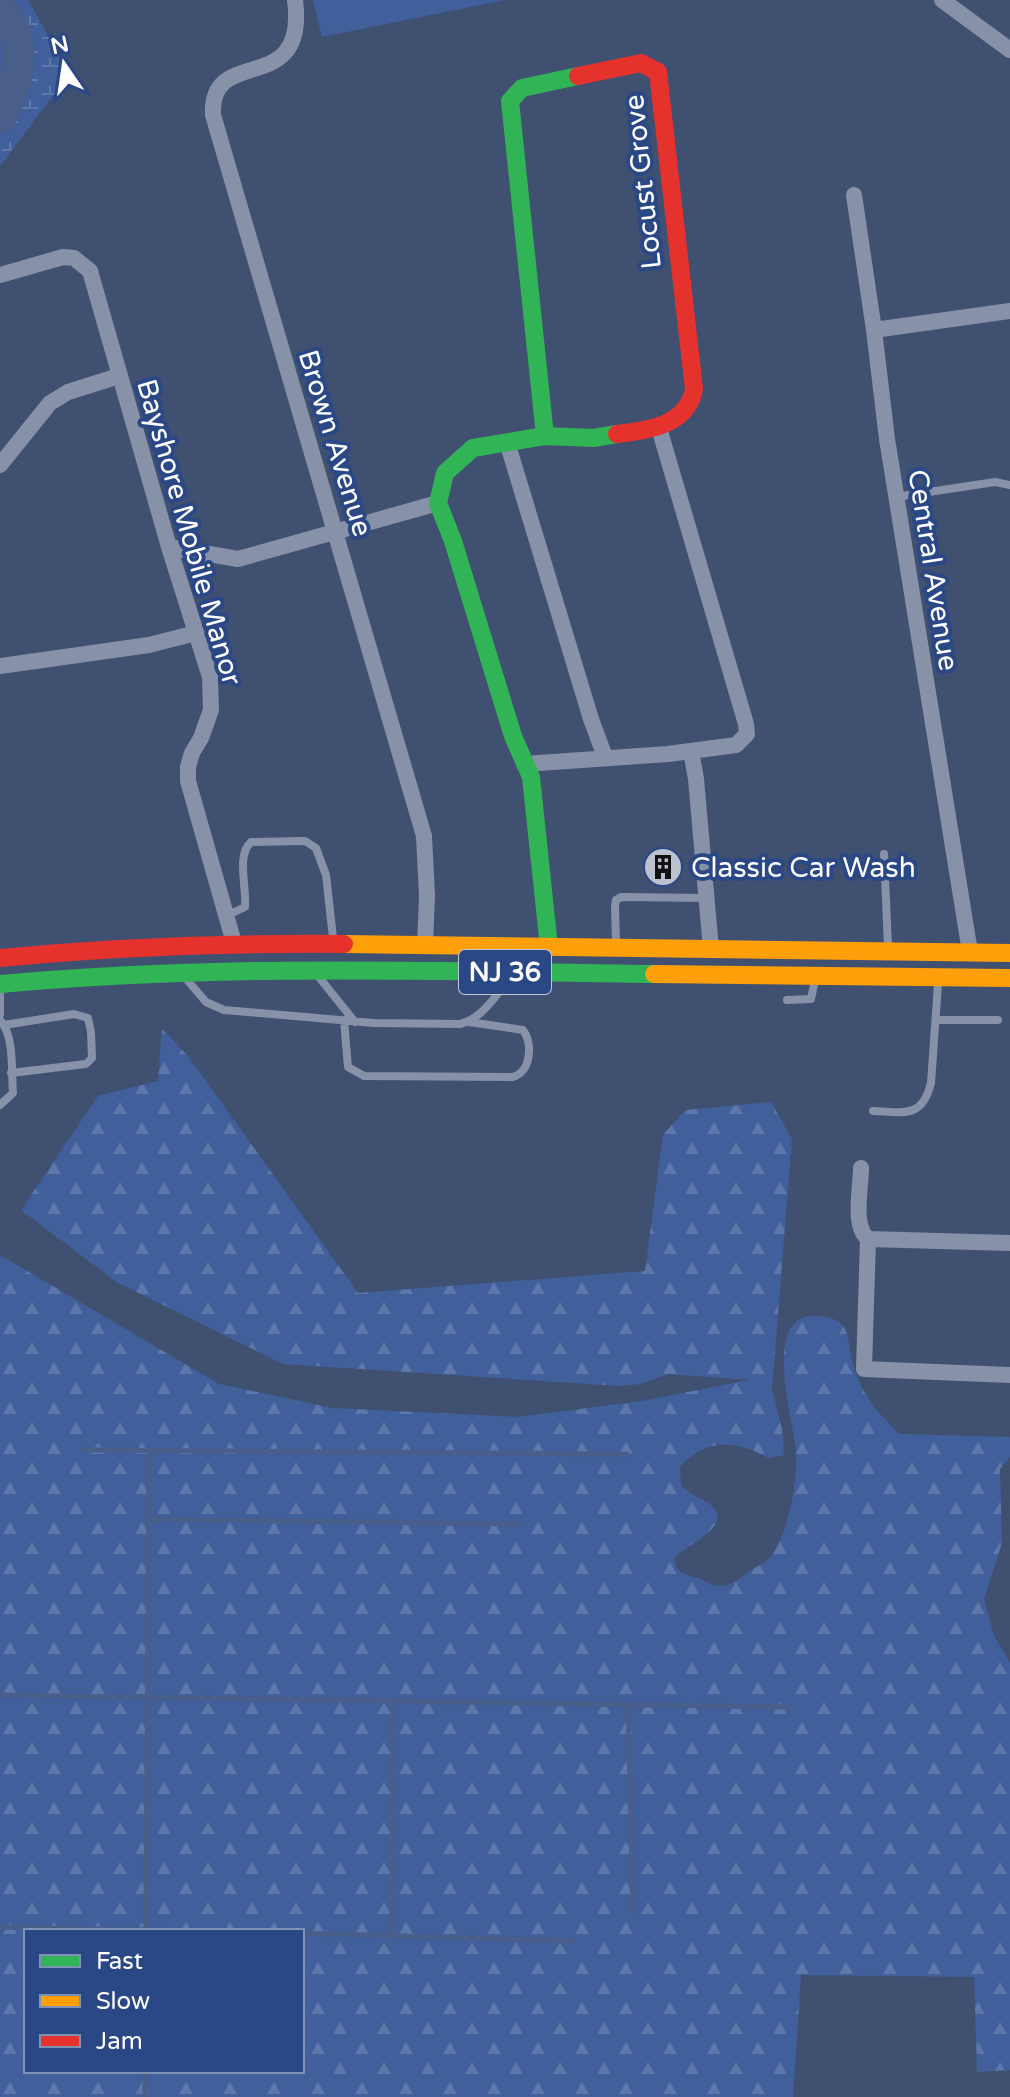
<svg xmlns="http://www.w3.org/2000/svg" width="1010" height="2097" font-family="'Varela Round',sans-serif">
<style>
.forest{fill:url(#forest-firs);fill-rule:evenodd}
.wetland{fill:url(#wetland-marsh)}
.park{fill:#405f9b}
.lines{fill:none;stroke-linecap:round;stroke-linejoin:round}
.stream{stroke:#495e89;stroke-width:5}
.river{stroke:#495e89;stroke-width:32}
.lane{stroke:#8791a7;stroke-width:8}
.street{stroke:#8791a7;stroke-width:16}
.fast{stroke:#30b455;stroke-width:18}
.slow{stroke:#ff9f0a;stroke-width:18}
.jam{stroke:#e5322d;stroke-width:18}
.labels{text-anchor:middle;stroke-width:8;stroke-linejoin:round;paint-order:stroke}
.shield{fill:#2b4886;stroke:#bfc8db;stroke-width:2}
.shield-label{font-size:26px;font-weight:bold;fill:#fff}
.street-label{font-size:28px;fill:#fff;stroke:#2b4886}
.poi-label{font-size:28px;fill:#fff;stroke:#2b4886;text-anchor:start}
</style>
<defs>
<pattern id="forest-firs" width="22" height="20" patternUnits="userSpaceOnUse" patternTransform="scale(2)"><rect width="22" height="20" fill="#405f9b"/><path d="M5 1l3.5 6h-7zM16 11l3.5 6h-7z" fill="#5d77aa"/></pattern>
<pattern id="wetland-marsh" width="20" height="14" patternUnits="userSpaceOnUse" patternTransform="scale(2)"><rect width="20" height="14" fill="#405f9b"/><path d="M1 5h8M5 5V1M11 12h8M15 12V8" fill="none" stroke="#5d77aa"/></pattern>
</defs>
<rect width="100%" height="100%" fill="#405071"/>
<path class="forest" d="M 162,1029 L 188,1056 L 358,1293 L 645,1271 L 663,1135 L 685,1110 L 771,1102 L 792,1139 L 772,1389 L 782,1429 L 784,1455 L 768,1458 C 737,1440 705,1438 680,1467 L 681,1485 C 689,1496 705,1498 713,1507 C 732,1528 684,1546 674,1558 C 676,1574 686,1575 699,1578 C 704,1580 705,1582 710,1584 C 729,1591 739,1578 753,1569 C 760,1564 767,1563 772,1555 C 789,1531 798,1479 796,1450 C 793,1420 762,1316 813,1316 C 857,1316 845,1343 855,1370 C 863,1397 880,1415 900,1434 L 1010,1437 L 1010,1457 L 1000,1469 L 1002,1543 L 984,1599 L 994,1636 L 1010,1662 L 1010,2070 L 977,2072 L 974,1977 L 801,1975 L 793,2097 L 0,2097 L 0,1255 L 219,1384 L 333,1408 L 518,1417 L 642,1401 L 749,1380 L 668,1374 L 641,1384 L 619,1386 L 283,1364 L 118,1283 L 21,1210 L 98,1096 L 158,1081 ZM 26,1931 L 302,1931 L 302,2071 L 26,2071 Z"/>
<path class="wetland" d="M 0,0 L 28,0 L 69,74 L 0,166 Z"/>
<path class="park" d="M 313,0 L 505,0 L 322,37 Z"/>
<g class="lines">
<path class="stream" d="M 83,1450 L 627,1454
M 149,1519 L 519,1524
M 0,1695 L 788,1707
M 628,1705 L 633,1912
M 0,1927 L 191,1931
M 146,1931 L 149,1451
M 302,1933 L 572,1941
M 392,1935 L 393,1701
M 145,2097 L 145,2071"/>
<path class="river" d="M 0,10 C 31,39 17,85 0,117"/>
<path class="lane" d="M 896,497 L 995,482 L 1010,485
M 884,854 L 888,946
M 228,915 L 245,907 C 247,888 236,855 251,842 L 305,841 L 316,848 L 326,875 L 333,938
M 616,943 L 615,906 L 616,900 L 621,897 L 706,898
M 318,976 L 355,1022
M 188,981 L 206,1002 L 224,1010 L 374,1023 L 460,1024 C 482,1019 496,995 510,978
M 787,1000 L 811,999 L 815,980
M 0,1014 L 0,991
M 0,1020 C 15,1037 11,1071 13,1093 L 0,1105
M 344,1020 L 348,1067 L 364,1076 L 513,1077 C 531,1072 533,1044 523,1030 L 469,1022
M 936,1020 L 998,1020
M 4,1025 L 74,1014 L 88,1018 L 91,1032 L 92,1058 L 86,1064 L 11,1073
M 873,1111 C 904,1112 922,1119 931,1083 L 938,984"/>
<path class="street" d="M 295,0 C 308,100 209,43 213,115 L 424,836 L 427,896 L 425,945
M 942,0 L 1010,50
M 854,195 L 874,330 L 887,439 L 970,952
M 0,275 L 63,257 L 74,258 L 90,271 L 169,547 L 210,677 L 211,710 L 201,738 L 192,753 L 188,767 L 188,781 L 234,943
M 874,330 L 1010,311
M 507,442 L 591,719 L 605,757
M 0,465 L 50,403 L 68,392 L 119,376
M 169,547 L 238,559 L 438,503
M 0,666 L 149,645 L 196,633
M 691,751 L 696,779 L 711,949
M 524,764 L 668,754 L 736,745 L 747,734 L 746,724 L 659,428
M 861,1168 C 861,1188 852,1226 868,1239 L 1010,1243
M 868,1239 L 864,1369 L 1010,1375"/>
<path class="fast" d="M 545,436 L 510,101 L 522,88 L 578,76
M 549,947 L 531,777 L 513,736 L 453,541 L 438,503 L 445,473 L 473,448 L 545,436 L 593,438 L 617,434
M 0,984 C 218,964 436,971 654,974"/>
<path class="slow" d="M 344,944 L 1010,953
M 654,974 L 1010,978"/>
<path class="jam" d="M 578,76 L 641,63 L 658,72 L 694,389 C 687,426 648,430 617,434
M 0,958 C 115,947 229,943 344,944"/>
</g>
<defs>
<symbol id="building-disc" viewBox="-11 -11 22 22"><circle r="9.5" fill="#bcc2cd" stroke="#2b4886"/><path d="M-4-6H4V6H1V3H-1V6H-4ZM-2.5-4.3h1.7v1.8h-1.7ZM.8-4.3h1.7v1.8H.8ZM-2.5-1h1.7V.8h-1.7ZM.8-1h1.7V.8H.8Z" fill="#111"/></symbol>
</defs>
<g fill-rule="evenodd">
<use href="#building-disc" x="641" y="845" width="44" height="44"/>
</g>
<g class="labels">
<rect class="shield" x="459" y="950" width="92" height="44" rx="6"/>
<g class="shield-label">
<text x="505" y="981">NJ 36</text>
</g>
<g class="street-label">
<text transform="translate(642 182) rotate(-96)" y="10">Locust Grove</text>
<text transform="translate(336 443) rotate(73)" y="10">Brown Avenue</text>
<text transform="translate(190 532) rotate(74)" y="10">Bayshore Mobile Manor</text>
<text transform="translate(934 570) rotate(81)" y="10">Central Avenue</text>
</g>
<g class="poi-label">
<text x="691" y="877">Classic Car Wash</text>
</g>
</g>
<rect x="24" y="1929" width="280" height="144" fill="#2b4886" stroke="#8091b6" stroke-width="2"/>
<rect x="40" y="1955" width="40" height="12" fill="#30b455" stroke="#8091b6" stroke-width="2"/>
<text x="96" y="1969" font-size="24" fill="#ffffff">Fast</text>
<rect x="40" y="1995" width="40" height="12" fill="#ff9f0a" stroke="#8091b6" stroke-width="2"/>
<text x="96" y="2009" font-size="24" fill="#ffffff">Slow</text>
<rect x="40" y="2035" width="40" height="12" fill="#e5322d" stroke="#8091b6" stroke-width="2"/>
<text x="96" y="2049" font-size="24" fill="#ffffff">Jam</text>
<g transform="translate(64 64) rotate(347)" stroke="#2b4886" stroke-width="6" paint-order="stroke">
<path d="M0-6L14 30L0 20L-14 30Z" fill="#ffffff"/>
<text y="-12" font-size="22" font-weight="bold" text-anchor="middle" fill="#ffffff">N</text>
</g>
</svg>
